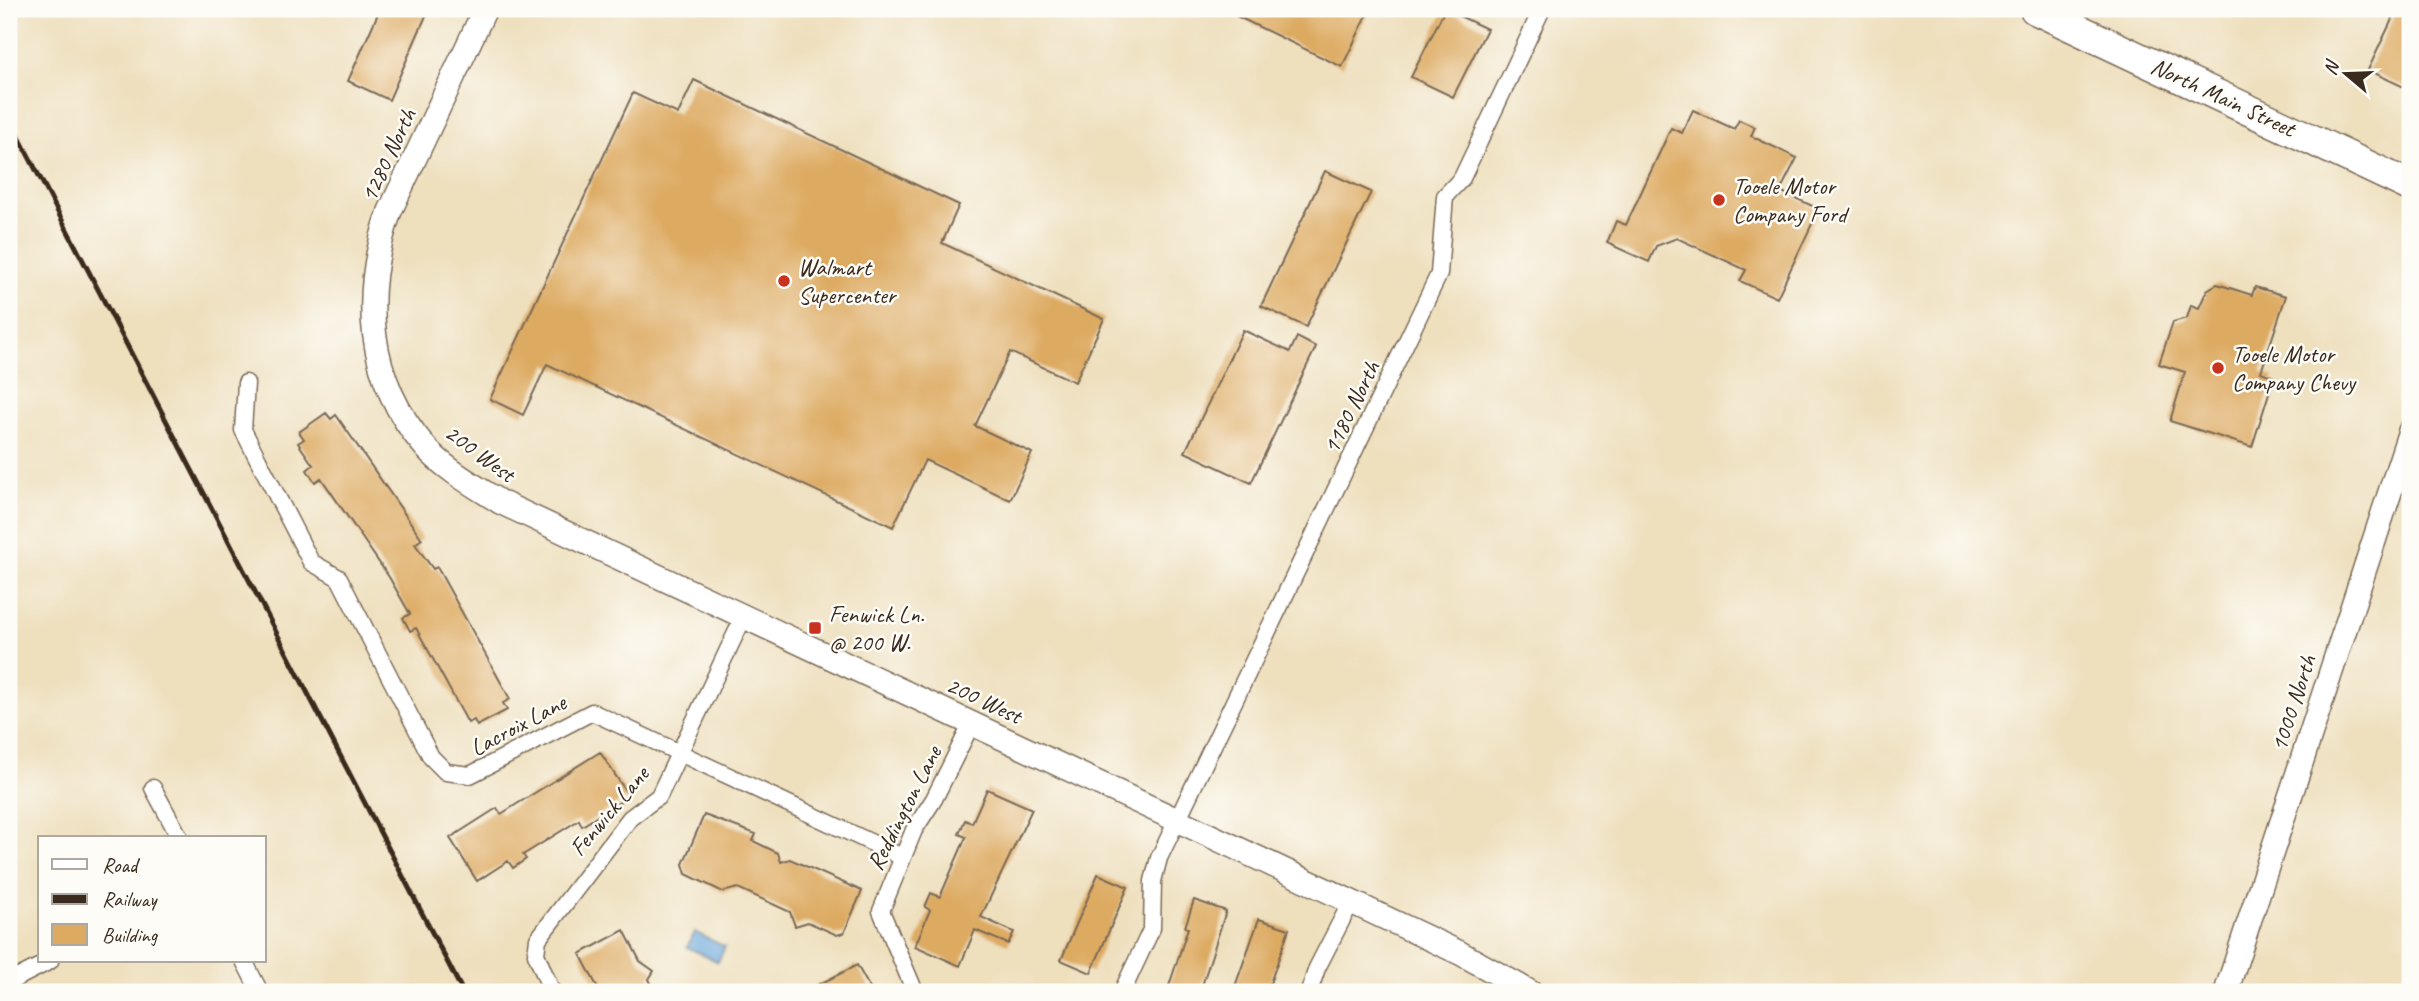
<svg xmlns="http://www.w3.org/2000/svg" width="2419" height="1001" font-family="Caveat,sans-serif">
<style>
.water{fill:#68a6da;stroke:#52687c;stroke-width:2}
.building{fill:#ddaa62}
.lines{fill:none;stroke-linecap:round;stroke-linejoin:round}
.street-casing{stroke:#7a6956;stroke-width:19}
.secondary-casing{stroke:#7a6956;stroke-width:26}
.highway-casing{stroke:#7a6956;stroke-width:33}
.street{stroke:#fff;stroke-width:16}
.secondary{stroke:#fff;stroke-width:23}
.highway{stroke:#fff;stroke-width:30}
.rail{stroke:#3b2a1e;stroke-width:5}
.poi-dot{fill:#c8321e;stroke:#fdfcf7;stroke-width:2.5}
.labels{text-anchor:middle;stroke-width:5;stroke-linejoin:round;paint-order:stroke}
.street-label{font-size:24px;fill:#3b2a1e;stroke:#fdfcf7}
.poi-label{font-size:24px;fill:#3b2a1e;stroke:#fdfcf7;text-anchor:start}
</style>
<rect width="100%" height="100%" fill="#fdfcf7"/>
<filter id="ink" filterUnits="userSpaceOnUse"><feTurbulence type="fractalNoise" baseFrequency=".0143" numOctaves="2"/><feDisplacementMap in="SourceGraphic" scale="14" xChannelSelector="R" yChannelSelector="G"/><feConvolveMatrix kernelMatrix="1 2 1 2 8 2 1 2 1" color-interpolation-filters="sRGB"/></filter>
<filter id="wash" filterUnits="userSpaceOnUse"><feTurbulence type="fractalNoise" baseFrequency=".00686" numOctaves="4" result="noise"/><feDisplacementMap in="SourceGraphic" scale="28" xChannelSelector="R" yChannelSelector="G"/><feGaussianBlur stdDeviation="1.57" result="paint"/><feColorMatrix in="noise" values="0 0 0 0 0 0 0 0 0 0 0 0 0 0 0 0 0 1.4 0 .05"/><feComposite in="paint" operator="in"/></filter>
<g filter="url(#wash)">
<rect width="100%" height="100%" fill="#eedfbd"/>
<path class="water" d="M 695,932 L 725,947 L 718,962 L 687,947 Z"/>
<g id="blocks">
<path class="building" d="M 380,9 L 429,9 L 389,100 L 348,81 Z
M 1222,9 L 1370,9 L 1342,67 Z
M 1445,9 L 1487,29 L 1453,97 L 1411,77 Z
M 2397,9 L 2410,12 L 2410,90 L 2368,70 Z
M 694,80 L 959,205 L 942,243 L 1104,319 L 1075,382 L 1010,352 L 975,426 L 1032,453 L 1010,500 L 925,460 L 893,527 L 547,364 L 523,415 L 490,399 L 633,93 L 678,114 Z
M 1693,110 L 1734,129 L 1739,120 L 1755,127 L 1751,136 L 1797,158 L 1780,191 L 1819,209 L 1777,298 L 1740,281 L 1746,270 L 1677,238 L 1656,246 L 1649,262 L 1607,243 L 1616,221 L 1626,225 L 1671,128 L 1682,133 Z
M 1325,171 L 1371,192 L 1306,327 L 1261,306 Z
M 2217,284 L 2252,295 L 2255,287 L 2286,296 L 2261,372 L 2274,377 L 2252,447 L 2170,421 L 2185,372 L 2159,364 L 2173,322 L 2187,318 L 2191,305 L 2199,308 L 2207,290 Z
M 1243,330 L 1290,352 L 1297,337 L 1316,347 L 1251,483 L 1185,452 Z
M 326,413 L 331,419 L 336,415 L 422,539 L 415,544 L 433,569 L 437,567 L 510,699 L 503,703 L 507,710 L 477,726 L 474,720 L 468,723 L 416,628 L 410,631 L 403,618 L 410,614 L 389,577 L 321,478 L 315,482 L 307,470 L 313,465 L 298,443 L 304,439 L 299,432 Z
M 600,752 L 629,796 L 582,826 L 579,820 L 523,855 L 526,859 L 513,868 L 508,861 L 477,881 L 450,838 L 497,808 L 501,814 Z
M 987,789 L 1032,809 L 981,917 L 1014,932 L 1008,944 L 975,930 L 960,966 L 915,946 L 930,910 L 925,907 L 931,893 L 940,897 L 966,837 L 959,834 L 965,820 L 972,823 Z
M 704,815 L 756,834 L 753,841 L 778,853 L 781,862 L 790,859 L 862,891 L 844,933 L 837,935 L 808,922 L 795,926 L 790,912 L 738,888 L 723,892 L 686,874 L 683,864 Z
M 1098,874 L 1128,887 L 1091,973 L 1061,960 Z
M 1194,900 L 1226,911 L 1200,992 L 1167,992 L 1188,928 L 1185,927 Z
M 1259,919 L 1289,929 L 1267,992 L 1233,992 Z
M 624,930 L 640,961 L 654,971 L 649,979 L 655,992 L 600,992 L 580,954 Z
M 857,965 L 872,992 L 804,992 Z"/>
</g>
</g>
<g filter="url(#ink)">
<use href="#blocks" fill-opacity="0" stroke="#7a6956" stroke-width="2"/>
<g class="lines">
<defs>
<path id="street" d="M 246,383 L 243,430 L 311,562 L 339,578 L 431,757 L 446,772 L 470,775 L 592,712 L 902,857
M 153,788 L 180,838
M 244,961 L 260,992
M 9,982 L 50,961
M 552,992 L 536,954 L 538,939 L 630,818 L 659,796 L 744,616
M 915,992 L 881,911 L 914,830 L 934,799 L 972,723
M 1122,992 L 1152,928 L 1153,881 L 1159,858 L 1439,274 L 1445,196 L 1462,178 L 1542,9
M 1309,992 L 1317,968 L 1351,902"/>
<path id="secondary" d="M 485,9 L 390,211 C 361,294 366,379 426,448 C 446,470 475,486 500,502 L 1460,953 L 1530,992
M 2226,992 L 2410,431"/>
<path id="highway" d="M 2035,9 L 2410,186"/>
</defs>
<use href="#street" class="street-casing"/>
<use href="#secondary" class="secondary-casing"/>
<use href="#highway" class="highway-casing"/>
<use href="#street" class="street"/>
<use href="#secondary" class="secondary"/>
<use href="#highway" class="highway"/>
<path class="rail" d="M 9,118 L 463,992"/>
</g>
</g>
<g class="poi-dot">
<circle cx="1719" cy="200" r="7"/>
<circle cx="784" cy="281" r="7"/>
<circle cx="2218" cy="368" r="7"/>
<rect x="808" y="621" width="14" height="14" rx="3.5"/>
</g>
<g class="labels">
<g class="street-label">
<text transform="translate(2223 97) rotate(25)" y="8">North Main Street</text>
<text transform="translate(388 155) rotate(-65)" y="8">1280 North</text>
<text transform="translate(1351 407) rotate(-64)" y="8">1180 North</text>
<text transform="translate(480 453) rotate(36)" y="8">200 West</text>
<text transform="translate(984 700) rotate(25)" y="8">200 West</text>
<text transform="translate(2293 703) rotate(-72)" y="8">1000 North</text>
<text transform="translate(518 725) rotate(-28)" y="8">Lacroix Lane</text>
<text transform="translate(904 808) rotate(-63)" y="8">Reddington Lane</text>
<text transform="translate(609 811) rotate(-50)" y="8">Fenwick Lane</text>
</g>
<g class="poi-label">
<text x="1733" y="194">Tooele Motor<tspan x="1733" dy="28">Company Ford</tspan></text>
<text x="798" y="275">Walmart<tspan x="798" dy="28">Supercenter</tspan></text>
<text x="2232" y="362">Tooele Motor<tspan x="2232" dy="28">Company Chevy</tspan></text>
<text x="829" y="622">Fenwick Ln.<tspan x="829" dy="28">@ 200 W.</tspan></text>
</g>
</g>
<rect width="2419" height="1001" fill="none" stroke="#fdfcf7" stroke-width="35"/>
<rect x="38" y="836" width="228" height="126" fill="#fdfcf7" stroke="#afa8a0" stroke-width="2"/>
<rect x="52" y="859" width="35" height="10" fill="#ffffff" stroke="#afa8a0" stroke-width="2"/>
<text x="102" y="872" font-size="21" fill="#3b2a1e">Road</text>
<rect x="52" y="894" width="35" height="10" fill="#3b2a1e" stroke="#afa8a0" stroke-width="2"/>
<text x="102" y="906" font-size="21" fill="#3b2a1e">Railway</text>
<rect x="52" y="924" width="35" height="21" fill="#ddaa62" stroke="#afa8a0" stroke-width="2"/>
<text x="102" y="942" font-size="21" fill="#3b2a1e">Building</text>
<g transform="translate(2346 74) rotate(289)" stroke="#fdfcf7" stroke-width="5" paint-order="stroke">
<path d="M0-5L12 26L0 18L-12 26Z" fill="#3b2a1e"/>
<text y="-10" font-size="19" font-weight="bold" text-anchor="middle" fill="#3b2a1e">N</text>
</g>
</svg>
